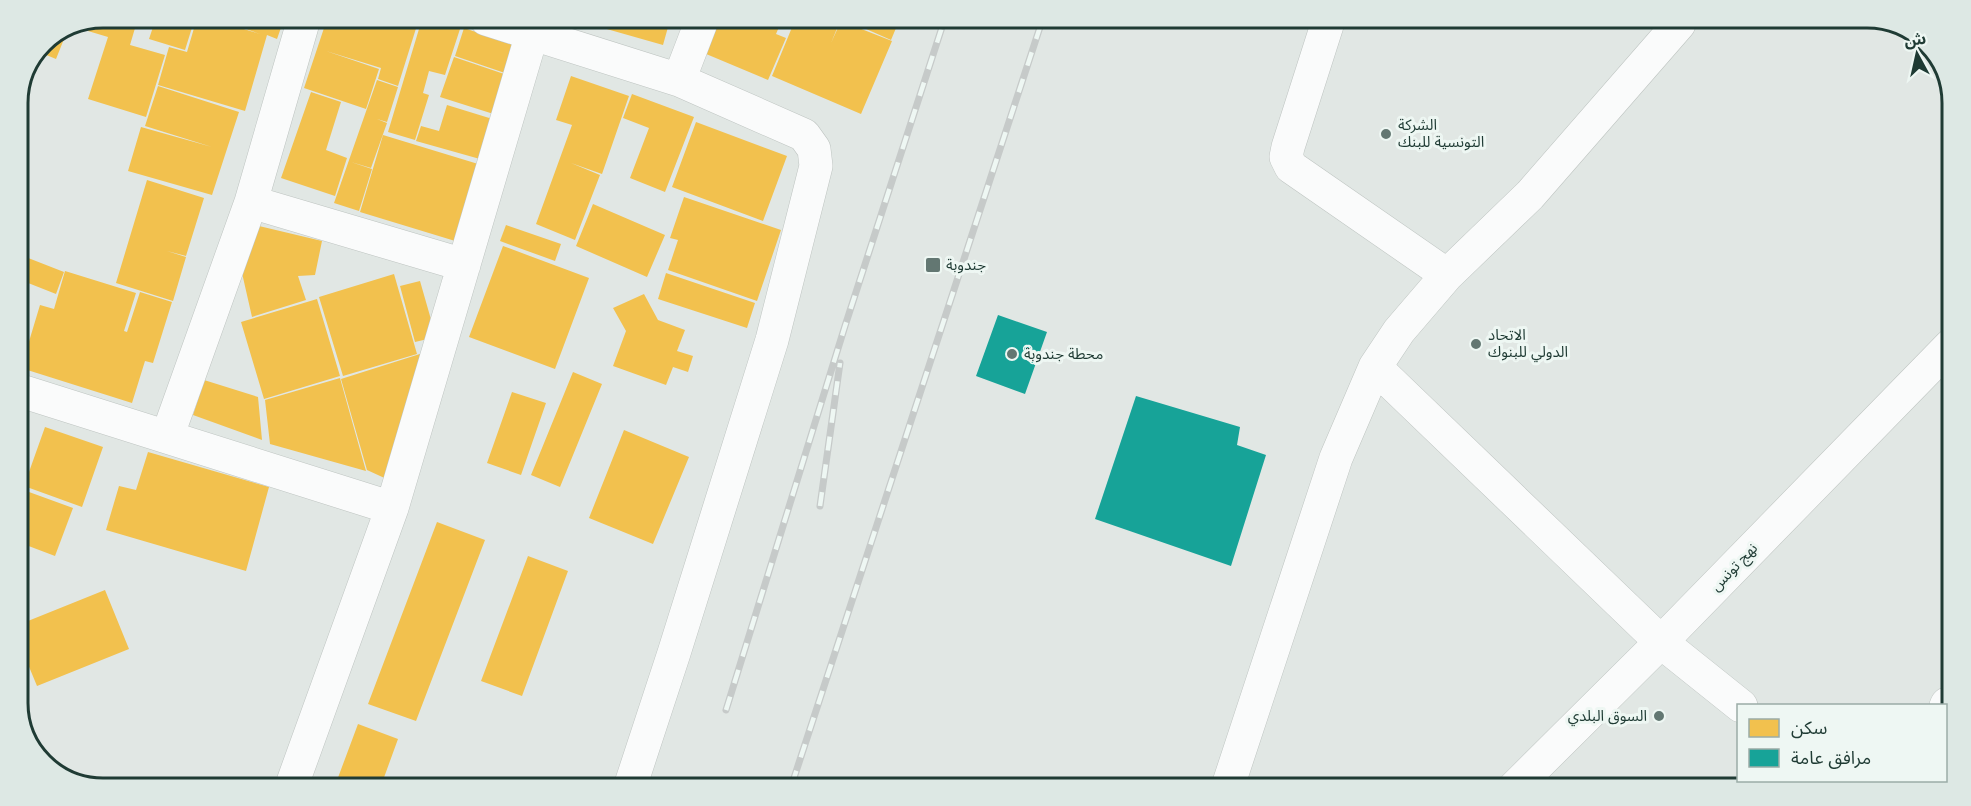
<svg xmlns="http://www.w3.org/2000/svg" width="1971" height="806" font-family="Mulish,'Noto Sans Arabic',sans-serif">
<style>
.homes{fill:#f2c14e}
.public{fill:#17a398}
.lines{fill:none;stroke-linecap:round;stroke-linejoin:round}
.minor-casing{stroke:#bec4c1;stroke-width:34}
.minor{stroke:#fafbfb;stroke-width:33}
.rail-casing{stroke:#c6cac9;stroke-width:7}
.rail{stroke:#eef7f3;stroke-width:4.5;stroke-dasharray:14;stroke-linecap:butt}
.poi-dot{fill:#637772;stroke:#eef7f3;stroke-width:2}
.labels{text-anchor:middle;stroke-width:6;stroke-linejoin:round;paint-order:stroke}
.poi-label{font-size:15px;fill:#1f3b34;stroke:#eef7f3;text-anchor:start}
.street-label{font-size:15px;fill:#1f3b34;stroke:#eef7f3}
.rim{fill:none;stroke:#1f3b34;stroke-width:3}
</style>
<rect width="100%" height="100%" fill="#e1e7e4"/>
<path class="homes" d="M 103,18 L 138,18 L 130,45 L 165,55 L 146,117 L 88,99 L 108,37 L 78,28 Z
M 156,18 L 195,18 L 185,50 L 149,39 Z
M 197,18 L 208,18 L 260,34 L 220,20 L 221,18 L 284,19 L 277,39 L 267,35 L 245,111 L 158,85 L 169,47 L 187,52 Z
M 327,19 L 408,19 L 418,22 L 398,86 L 378,79 L 381,68 L 326,51 L 379,69 L 366,109 L 304,88 Z
M 422,19 L 460,29 L 445,75 L 429,71 L 423,93 L 429,95 L 415,140 L 388,132 Z
M 575,20 L 670,20 L 663,45 Z
M 712,20 L 782,20 L 776,34 L 786,38 L 768,80 L 699,51 Z
M 795,20 L 840,21 L 831,43 L 841,21 L 892,41 L 861,114 L 772,76 Z
M 848,21 L 899,21 L 891,40 Z
M 464,28 L 520,47 L 511,75 L 455,56 Z
M 66,34 L 56,59 L 39,52 L 43,43 Z
M 454,57 L 516,78 L 503,117 L 440,97 Z
M 571,76 L 629,96 L 602,174 L 571,163 L 600,175 L 575,240 L 536,224 L 572,125 L 556,120 Z
M 377,80 L 398,87 L 387,122 L 377,119 L 387,123 L 371,168 L 351,162 L 372,169 L 359,211 L 334,203 Z
M 158,86 L 239,112 L 212,195 L 128,171 L 141,127 L 212,147 L 145,126 Z
M 311,92 L 341,102 L 326,150 L 347,158 L 335,196 L 281,178 Z
M 632,94 L 694,117 L 665,192 L 630,178 L 649,128 L 623,118 Z
M 447,105 L 499,121 L 487,161 L 416,141 L 421,126 L 439,131 Z
M 696,122 L 787,156 L 763,221 L 672,187 Z
M 383,135 L 488,167 L 465,244 L 360,212 Z
M 147,180 L 204,198 L 186,256 L 167,251 L 186,257 L 173,301 L 116,283 Z
M 684,197 L 781,230 L 757,301 L 668,270 L 678,240 L 670,238 Z
M 593,204 L 665,235 L 647,277 L 576,246 Z
M 506,225 L 561,244 L 555,261 L 500,241 Z
M 259,226 L 322,241 L 315,275 L 298,276 L 306,300 L 252,317 L 242,273 Z
M 503,246 L 589,278 L 555,369 L 469,337 Z
M 18,254 L 64,272 L 56,294 L 18,279 Z
M 65,271 L 136,293 L 124,331 L 127,332 L 140,292 L 172,302 L 153,363 L 145,361 L 132,403 L 21,368 L 40,305 L 54,309 Z
M 666,273 L 755,303 L 747,328 L 658,299 Z
M 394,274 L 417,354 L 343,376 L 319,297 Z
M 420,281 L 436,337 L 415,342 L 400,286 Z
M 644,294 L 658,320 L 685,330 L 677,351 L 693,356 L 688,372 L 673,367 L 666,385 L 613,366 L 626,331 L 613,308 Z
M 317,299 L 340,376 L 264,399 L 241,322 Z
M 423,353 L 391,481 L 367,470 L 341,379 Z
M 573,372 L 602,384 L 560,487 L 531,475 Z
M 340,378 L 350,414 L 366,471 L 270,444 L 265,400 Z
M 204,380 L 258,397 L 262,440 L 193,415 Z
M 512,392 L 546,403 L 521,475 L 487,463 Z
M 45,427 L 103,447 L 82,507 L 24,486 Z
M 624,430 L 689,457 L 653,544 L 589,518 Z
M 148,452 L 269,487 L 246,571 L 106,530 L 119,486 L 136,490 Z
M 18,488 L 73,508 L 55,556 L 18,542 Z
M 437,522 L 485,540 L 416,721 L 368,704 Z
M 528,556 L 568,571 L 522,696 L 481,681 Z
M 105,590 L 129,649 L 37,686 L 18,640 L 18,625 Z
M 358,724 L 398,739 L 382,783 L 336,783 Z"/>
<path class="public" d="M 998,315 L 1047,332 L 1025,394 L 976,376 Z
M 1136,396 L 1240,427 L 1237,445 L 1266,455 L 1231,566 L 1095,519 Z"/>
<g class="lines">
<defs>
<path id="minor" d="M 486,19 L 679,80 L 804,135 L 814,149 L 816,166 L 772,340 L 674,653 L 631,784
M 1328,22 L 1288,147 L 1286,157 L 1291,167 L 1447,275
M 679,80 L 702,20
M 251,202 L 464,265
M 1375,367 L 1661,642 L 1741,706
M 18,390 L 392,508
M 167,437 L 251,202 L 304,19
M 1946,706 L 1947,704
M 1835,780 L 1845,788
M 293,782 L 392,508 L 532,34
M 1228,786 L 1336,458 L 1375,367 L 1399,331 L 1447,275 L 1530,195 L 1679,24
M 1515,787 L 1661,642 L 1950,346
M 1870,787 L 1876,780"/>
</defs>
<use href="#minor" class="minor-casing"/>
<use href="#minor" class="minor"/>
<defs>
<path id="rail" d="M 820,506 L 840,363
M 726,710 L 845,326 L 944,21
M 792,784 L 1042,21"/>
</defs>
<use href="#rail" class="rail-casing"/>
<use href="#rail" class="rail"/>
</g>
<g class="poi-dot">
<circle cx="1386" cy="134" r="6"/>
<rect x="925" y="257" width="16" height="16" rx="3"/>
<circle cx="1476" cy="344" r="6"/>
<circle cx="1012" cy="354" r="6"/>
<circle cx="1659" cy="716" r="6"/>
</g>
<g class="labels">
<g class="poi-label">
<text x="1398" y="130">الشركة<tspan x="1398" dy="17">التونسية للبنك</tspan></text>
<text x="946" y="270">جندوبة</text>
<text x="1488" y="340">الاتحاد<tspan x="1488" dy="17">الدولي للبنوك</tspan></text>
<text x="1024" y="359">محطة جندوبة</text>
<text x="1647" y="721" text-anchor="end">السوق البلدي</text>
</g>
<g class="street-label">
<text transform="translate(1734 567) rotate(-46)" y="5">نهج تونس</text>
</g>
</g>
<path d="M0 0H1971V806H0ZM103 28H1867A75 75 0 0 1 1942 103V703A75 75 0 0 1 1867 778H103A75 75 0 0 1 28 703V103A75 75 0 0 1 103 28Z" fill="#dde8e4" fill-rule="evenodd"/>
<path class="rim" d="M103 28H1867A75 75 0 0 1 1942 103V703A75 75 0 0 1 1867 778H103A75 75 0 0 1 28 703V103A75 75 0 0 1 103 28Z"/>
<rect x="1737" y="704" width="210" height="78" fill="#eef7f3" stroke="#9baca7" stroke-width="1.5"/>
<rect x="1749" y="719" width="30" height="18" fill="#f2c14e" stroke="#9baca7" stroke-width="1.5"/>
<text x="1791" y="734" font-size="18" fill="#1f3b34">سكن</text>
<rect x="1749" y="749" width="30" height="18" fill="#17a398" stroke="#9baca7" stroke-width="1.5"/>
<text x="1791" y="764" font-size="18" fill="#1f3b34">مرافق عامة</text>
<g transform="translate(1917 54) rotate(352)" stroke="#eef7f3" stroke-width="4.5" paint-order="stroke">
<path d="M0-4.5L10 22L0 15L-10 22Z" fill="#1f3b34"/>
<text y="-9" font-size="16" font-weight="bold" text-anchor="middle" fill="#1f3b34">ش</text>
</g>
</svg>
